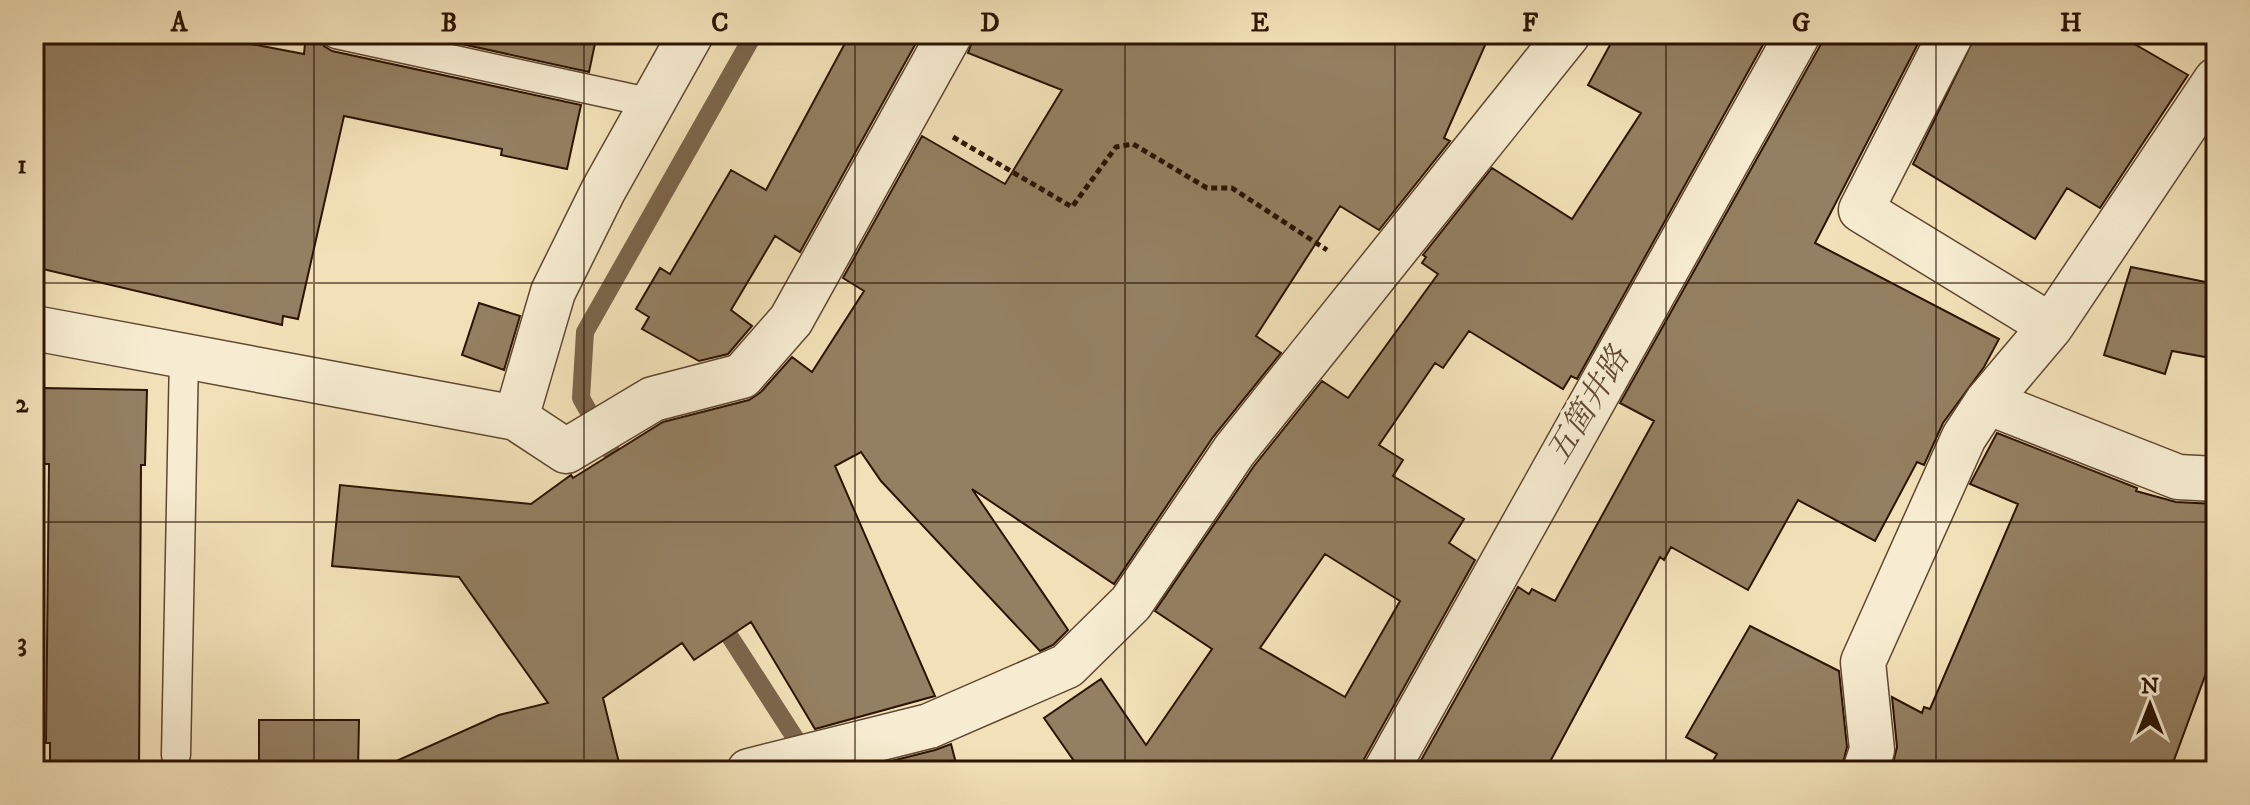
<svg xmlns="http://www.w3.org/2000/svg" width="2250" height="805" font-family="'IM FELL DW Pica','Noto Serif JP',serif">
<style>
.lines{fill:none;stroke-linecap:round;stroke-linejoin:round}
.stream{stroke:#7b654a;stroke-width:18}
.building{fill:#937f61;stroke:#2c1403;stroke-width:2;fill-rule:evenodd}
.lane-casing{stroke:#5e4730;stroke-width:31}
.street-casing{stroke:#5e4730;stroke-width:47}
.path{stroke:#2c1403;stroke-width:5;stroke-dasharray:6 4;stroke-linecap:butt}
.lane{stroke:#f7ecd1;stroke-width:28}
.street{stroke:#f7ecd1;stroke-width:44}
.grid{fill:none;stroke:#2c1403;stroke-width:2;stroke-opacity:0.55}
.labels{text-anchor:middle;stroke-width:7;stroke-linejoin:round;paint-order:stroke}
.water-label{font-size:32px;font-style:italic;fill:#604a33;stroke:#f7ecd1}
.neatline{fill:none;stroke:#2c1403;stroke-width:3}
.grid-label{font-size:26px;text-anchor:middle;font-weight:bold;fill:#2c1403}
</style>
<rect width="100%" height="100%" fill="#f2e1b8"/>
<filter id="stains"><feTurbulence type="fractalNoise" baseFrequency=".0025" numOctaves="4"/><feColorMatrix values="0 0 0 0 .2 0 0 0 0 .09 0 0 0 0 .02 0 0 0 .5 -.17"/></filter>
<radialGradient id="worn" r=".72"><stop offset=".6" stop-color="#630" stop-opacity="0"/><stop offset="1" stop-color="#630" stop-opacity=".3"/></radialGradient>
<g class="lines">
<path class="stream" d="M 623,473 L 581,398 L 585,332 L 754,34
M 716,615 L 808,758"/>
</g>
<path class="building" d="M 34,34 L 198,34 L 304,54 L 306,34 L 319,34 L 324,46 L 332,51 L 581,105 L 567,169 L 501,155 L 502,149 L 344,116 L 298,319 L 283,316 L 282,325 L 34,267 Z
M 416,34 L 597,34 L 589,72 Z
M 850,34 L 921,34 L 800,252 L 775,236 L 731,310 L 752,326 L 728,354 L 699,361 L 642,329 L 649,317 L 636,309 L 660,268 L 670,274 L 731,170 L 766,190 Z
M 975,34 L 1490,34 L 1444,138 L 1450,141 L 1379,230 L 1340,206 L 1256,336 L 1281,353 L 1213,437 L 1114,584 L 972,489 L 1068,630 L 1053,645 L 1040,651 L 881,481 L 861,452 L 835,466 L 935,696 L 815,729 L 751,622 L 694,660 L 682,643 L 603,698 L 621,771 L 374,771 L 499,715 L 548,703 L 459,577 L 332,566 L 340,485 L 531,504 L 571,475 L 573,478 L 663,422 L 749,400 L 761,392 L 792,357 L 812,372 L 864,291 L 843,278 L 922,136 L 1005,184 L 1062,90 L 968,53 Z
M 1616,34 L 1769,34 L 1577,379 L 1571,376 L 1563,389 L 1469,331 L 1443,368 L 1435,363 L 1379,445 L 1403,460 L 1393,476 L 1464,519 L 1449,543 L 1475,560 L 1364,759 L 1361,771 L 1081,771 L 1044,718 L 1101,679 L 1146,745 L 1212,649 L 1155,611 L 1254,466 L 1322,381 L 1348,398 L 1438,274 L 1422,263 L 1426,257 L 1423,255 L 1492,168 L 1572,219 L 1641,113 L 1588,85 ZM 1325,554 L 1400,601 L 1345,697 L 1260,648 Z
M 1823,34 L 1923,34 L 1815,243 L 1999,339 L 1984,367 L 1943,423 L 1924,465 L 1917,462 L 1875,541 L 1798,500 L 1748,590 L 1671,547 L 1664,560 L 1660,557 L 1545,771 L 1415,771 L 1518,587 L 1529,594 L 1532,589 L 1555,601 L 1654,421 L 1620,403 L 1820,46 Z
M 1976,34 L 2117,34 L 2188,75 L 2100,208 L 2067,188 L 2035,239 L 1913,164 Z
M 2131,267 L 2216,284 L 2216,359 L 2172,351 L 2165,374 L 2104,355 Z
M 479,303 L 520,316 L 504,370 L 462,355 Z
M 44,388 L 147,390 L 145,465 L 141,465 L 139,771 L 50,771 L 50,743 L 46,743 L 49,464 L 44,464 Z
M 1997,433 L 2137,488 L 2136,491 L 2176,502 L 2216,504 L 2216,646 L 2170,771 L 1891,771 L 1897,747 L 1892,697 L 1922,713 L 1924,707 L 1930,709 L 2018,504 L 1970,484 Z
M 1750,626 L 1839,671 L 1847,747 L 1841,771 L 1707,771 L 1717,754 L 1686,737 Z
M 259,720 L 359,720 L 358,771 L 259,771 Z
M 951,744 L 958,771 L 852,771 L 935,750 Z"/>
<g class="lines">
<defs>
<path id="lane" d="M 336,34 L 652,103
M 176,755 L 184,356"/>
<path id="street" d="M 1951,34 L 1861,210 L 2051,326
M 34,328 L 516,418 L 553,292 L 603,191 L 691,34
M 1987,402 L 2178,477 L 2216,479
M 516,418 L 566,451 L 653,399 L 742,376 L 791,320 L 950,34
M 749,771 L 929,726 L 1067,666 L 1131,603 L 1234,451 L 1568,34
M 1386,771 L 1798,34
M 1865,771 L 1872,750 L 1863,662 L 1964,437 L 1987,402 L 2051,326 L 2216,80"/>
</defs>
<use href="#lane" class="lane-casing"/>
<use href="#street" class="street-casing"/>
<path class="path" d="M 953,137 L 1072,207 L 1116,147 L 1133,144 L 1207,188 L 1232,188 L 1327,250"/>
<use href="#lane" class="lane"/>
<use href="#street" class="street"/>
</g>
<path class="grid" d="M 314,34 L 314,771M 584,34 L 584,771M 855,34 L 855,771M 1125,34 L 1125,771M 1395,34 L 1395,771M 1666,34 L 1666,771M 1936,34 L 1936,771M 34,283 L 2216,283M 34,522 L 2216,522"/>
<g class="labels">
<g class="water-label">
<text transform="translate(1587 405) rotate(-59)" y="11">五箇井路</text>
</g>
</g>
<rect width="2250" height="805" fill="none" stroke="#f2e1b8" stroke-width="88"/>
<g transform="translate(2150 705)" stroke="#f7ecd1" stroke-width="6" paint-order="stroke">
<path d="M0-6L14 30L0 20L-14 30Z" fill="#2c1403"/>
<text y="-12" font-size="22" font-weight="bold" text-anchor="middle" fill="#2c1403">N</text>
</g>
<rect x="44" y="44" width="2162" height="717" class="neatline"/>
<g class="grid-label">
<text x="179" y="31">A</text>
<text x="449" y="31">B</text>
<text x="720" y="31">C</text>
<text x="990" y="31">D</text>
<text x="1260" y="31">E</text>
<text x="1530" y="31">F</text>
<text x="1801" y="31">G</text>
<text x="2071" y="31">H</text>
<text x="22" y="173">1</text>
<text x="22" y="412">2</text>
<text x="22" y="651">3</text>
</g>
<rect width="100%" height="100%" filter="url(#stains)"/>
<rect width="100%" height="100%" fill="url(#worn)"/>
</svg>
